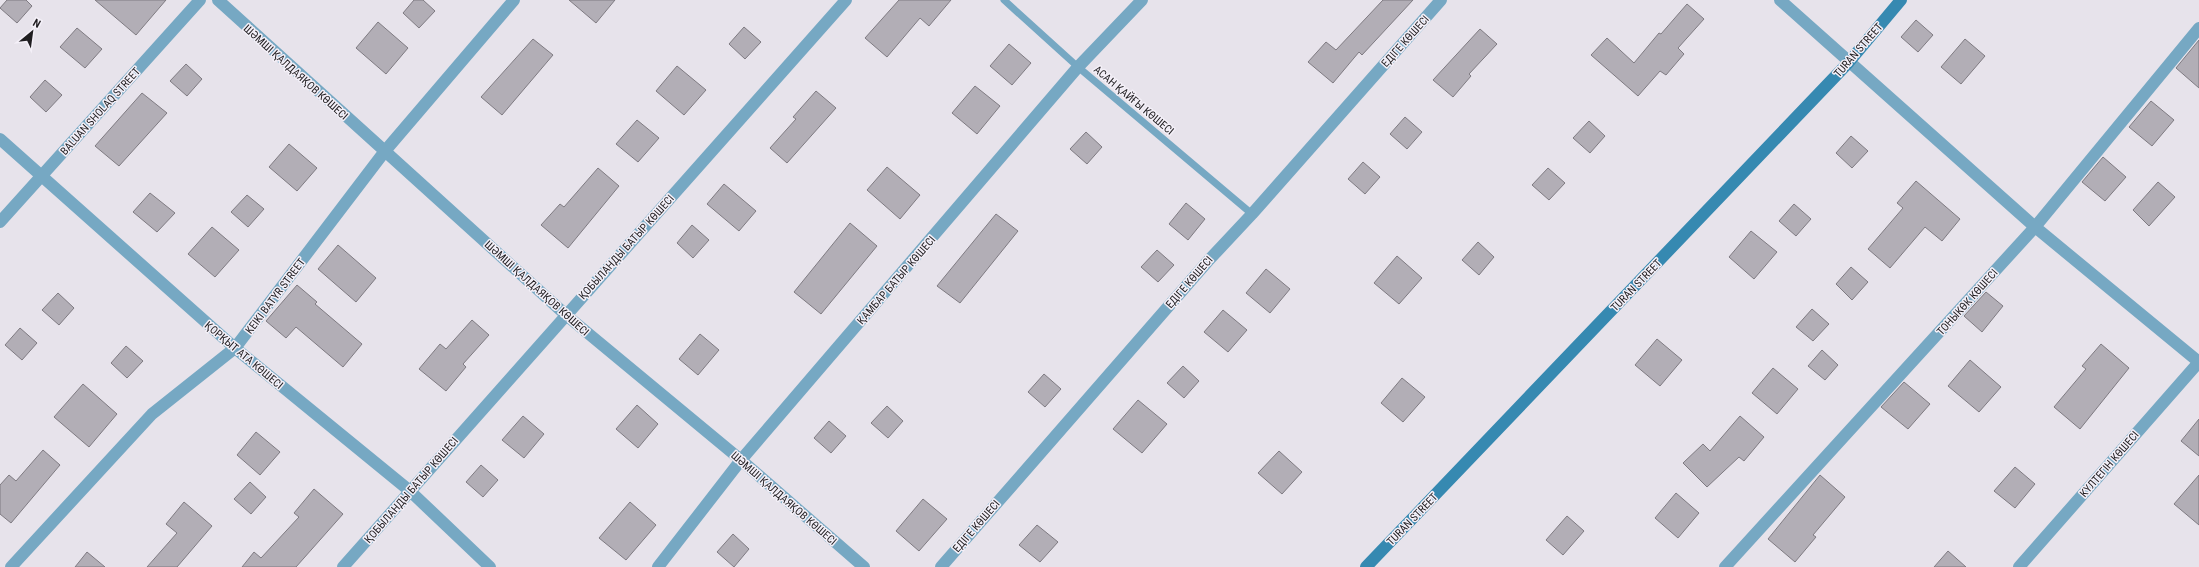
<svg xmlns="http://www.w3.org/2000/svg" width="2199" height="567" font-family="'Roboto Condensed',sans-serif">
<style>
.building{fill:#b2aeb6;stroke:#7f7b82}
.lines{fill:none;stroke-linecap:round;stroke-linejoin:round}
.lane{stroke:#76a8c3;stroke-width:7}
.street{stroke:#76a8c3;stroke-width:12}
.secondary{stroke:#3689b1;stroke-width:12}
.labels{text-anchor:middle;stroke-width:3;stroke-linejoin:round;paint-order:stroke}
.street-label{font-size:11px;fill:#201e21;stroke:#f4f0f8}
</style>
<rect width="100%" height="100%" fill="#e7e3eb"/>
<path class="building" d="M 7,0 L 26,0 L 32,6 L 17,23 L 0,8 Z
M 95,0 L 166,0 L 136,35 Z
M 414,0 L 423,0 L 435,11 L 419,28 L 403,13 Z
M 569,0 L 615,0 L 596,23 Z
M 899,0 L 951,0 L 929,26 L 920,18 L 887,57 L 865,38 Z
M 1383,0 L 1413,0 L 1362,55 L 1359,52 L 1333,83 L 1308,62 L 1326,42 L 1336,50 Z
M 1687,4 L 1704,19 L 1678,48 L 1684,54 L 1666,75 L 1660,71 L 1638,96 L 1591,55 L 1607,38 L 1634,63 L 1659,33 L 1661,34 Z
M 1916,20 L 1933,35 L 1918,52 L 1901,37 Z
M 378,22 L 408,48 L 386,74 L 356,48 Z
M 744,27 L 761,42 L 745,59 L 729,44 Z
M 77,28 L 102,49 L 85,68 L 60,47 Z
M 1480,29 L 1497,44 L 1469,74 L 1471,76 L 1453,97 L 1433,80 Z
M 533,39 L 553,55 L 502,115 L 481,97 Z
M 1965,39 L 1985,56 L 1961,84 L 1941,67 Z
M 2199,40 L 2199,88 L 2176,68 Z
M 1009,44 L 1031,63 L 1012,85 L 990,66 Z
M 186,64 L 202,79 L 187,96 L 170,81 Z
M 677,66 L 706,90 L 684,115 L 656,91 Z
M 45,80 L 62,95 L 46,112 L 30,97 Z
M 975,86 L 1000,106 L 977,134 L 952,113 Z
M 816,91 L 836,108 L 787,163 L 770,148 L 796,119 L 793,117 Z
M 142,93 L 167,113 L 119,166 L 95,146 Z
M 2151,101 L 2174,120 L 2152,146 L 2129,127 Z
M 1405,117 L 1422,132 L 1407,149 L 1390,134 Z
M 637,120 L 659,138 L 638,162 L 616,144 Z
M 1589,121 L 1605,136 L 1590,153 L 1573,138 Z
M 1086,132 L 1102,147 L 1087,164 L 1070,149 Z
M 1851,136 L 1868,151 L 1852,168 L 1836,153 Z
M 289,144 L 317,168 L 297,191 L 269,167 Z
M 2103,157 L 2126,177 L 2105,201 L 2082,182 Z
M 1363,162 L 1380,177 L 1365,194 L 1348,179 Z
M 887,167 L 920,195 L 900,219 L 867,190 Z
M 598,168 L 619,186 L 568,248 L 541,225 L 560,204 L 564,207 Z
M 1548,168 L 1565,183 L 1549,200 L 1532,185 Z
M 1916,181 L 1960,219 L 1942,241 L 1925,227 L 1890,268 L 1868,249 L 1903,208 L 1897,203 Z
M 2158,182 L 2175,197 L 2149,226 L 2133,210 Z
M 724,184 L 756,211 L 739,231 L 707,204 Z
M 150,193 L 175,213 L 157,232 L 133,212 Z
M 247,195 L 264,209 L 248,227 L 231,212 Z
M 1186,203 L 1205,219 L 1188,240 L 1169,224 Z
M 1794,204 L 1811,219 L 1796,236 L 1779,221 Z
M 996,214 L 1018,231 L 960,303 L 937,286 Z
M 850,223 L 877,246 L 821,314 L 794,292 Z
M 692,225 L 709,240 L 693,258 L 677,243 Z
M 212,227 L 239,250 L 215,277 L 188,254 Z
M 1751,231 L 1777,252 L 1754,279 L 1729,257 Z
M 1478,242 L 1494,257 L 1479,275 L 1462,260 Z
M 338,245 L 376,278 L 356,302 L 318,269 Z
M 1157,250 L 1174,265 L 1158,282 L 1141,267 Z
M 1397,256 L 1422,278 L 1399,304 L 1374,283 Z
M 1851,267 L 1868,282 L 1852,300 L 1836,284 Z
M 1266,269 L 1290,289 L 1270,313 L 1246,293 Z
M 297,285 L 317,302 L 315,304 L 362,344 L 343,367 L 296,327 L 286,338 L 266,321 Z
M 1986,292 L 2003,306 L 1982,332 L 1964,316 Z
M 58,293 L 74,308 L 59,325 L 42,310 Z
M 1812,309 L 1829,324 L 1813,341 L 1796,327 Z
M 1223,310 L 1247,330 L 1228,352 L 1204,332 Z
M 472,320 L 489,335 L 463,364 L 466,367 L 446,391 L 419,369 L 440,344 L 446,349 Z
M 20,328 L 37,343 L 22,360 L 5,345 Z
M 700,334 L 719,350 L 698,375 L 679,359 Z
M 1657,339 L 1682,360 L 1660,386 L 1635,365 Z
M 2101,344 L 2129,368 L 2080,429 L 2054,407 L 2086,369 L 2082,366 Z
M 126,346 L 143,361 L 127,378 L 111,363 Z
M 1822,350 L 1838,365 L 1825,380 L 1808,366 Z
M 1970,360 L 2001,387 L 1979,412 L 1948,386 Z
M 1183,366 L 1199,381 L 1184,398 L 1167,383 Z
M 1773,368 L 1798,389 L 1777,414 L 1752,393 Z
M 1044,374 L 1061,389 L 1045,407 L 1028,392 Z
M 1402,378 L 1425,397 L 1403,422 L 1381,403 Z
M 1904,382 L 1930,404 L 1908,429 L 1881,407 Z
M 83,384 L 117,414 L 89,447 L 54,417 Z
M 1138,400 L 1167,424 L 1142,453 L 1113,429 Z
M 637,405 L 658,424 L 638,448 L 616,429 Z
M 887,406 L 903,421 L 888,438 L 871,423 Z
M 523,416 L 544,434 L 524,458 L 502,440 Z
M 1740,416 L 1764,437 L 1744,461 L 1739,457 L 1707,487 L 1683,463 L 1703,444 L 1710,451 Z
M 2199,419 L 2199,456 L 2181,441 Z
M 829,421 L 846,436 L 831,453 L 814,438 Z
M 256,432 L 280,452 L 260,475 L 237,455 Z
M 43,450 L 60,465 L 11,523 L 0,514 L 0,485 L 9,475 L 16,481 Z
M 1279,451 L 1302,472 L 1282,494 L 1258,473 Z
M 481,465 L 498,480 L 483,497 L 466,482 Z
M 2015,467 L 2035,484 L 2015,508 L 1994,491 Z
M 1820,475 L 1845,497 L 1813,535 L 1816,537 L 1795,562 L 1768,539 Z
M 2199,475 L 2199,525 L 2174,504 Z
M 250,482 L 266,497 L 251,514 L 234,499 Z
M 314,489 L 343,514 L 296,567 L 242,567 L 254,552 L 261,558 L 299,517 L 294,513 Z
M 1676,493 L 1699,513 L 1678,538 L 1655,518 Z
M 923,499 L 947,519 L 919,551 L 896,531 Z
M 184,502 L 212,526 L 177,567 L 147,567 L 177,533 L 166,524 Z
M 630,502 L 656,525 L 626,560 L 599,538 Z
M 1567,516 L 1584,531 L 1563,555 L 1546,540 Z
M 1037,525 L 1058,542 L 1040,562 L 1019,545 Z
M 733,534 L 749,549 L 734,567 L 717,552 Z
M 1948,551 L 1966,567 L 1934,567 Z
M 87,552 L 105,567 L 75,567 Z"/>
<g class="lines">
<path class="lane" d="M 1004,0 L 1078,67 L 1252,214"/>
<path class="street" d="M 218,0 L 566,315 L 741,460 L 864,567
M 1780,0 L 2035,227 L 2199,362
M 0,139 L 235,348 L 410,491 L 490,567
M 0,222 L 200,0
M 11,567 L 152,414 L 235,348 L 385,151 L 514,0
M 343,567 L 846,0
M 658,567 L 741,460 L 1078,67 L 1142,0
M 941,567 L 1208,261 L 1252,214 L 1441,0
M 1725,567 L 2035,227 L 2199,28
M 2019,567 L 2199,362"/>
<path class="secondary" d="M 1366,567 L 1849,62 L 1901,0"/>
</g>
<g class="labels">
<g class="street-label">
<text transform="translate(1405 41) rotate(-48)" y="4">ЕДІГЕ КӨШЕСІ</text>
<text transform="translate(1858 50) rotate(-49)" y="4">TURAN STREET</text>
<text transform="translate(296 72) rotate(42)" y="4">ШӘМШІ ҚАЛДАЯҚОВ КӨШЕСІ</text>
<text transform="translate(1134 100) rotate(40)" y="4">АСАН ҚАЙҒЫ КӨШЕСІ</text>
<text transform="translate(100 111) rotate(-48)" y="4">BALUAN SHOLAQ STREET</text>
<text transform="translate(626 247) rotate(-48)" y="4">ҚОБЫЛАНДЫ БАТЫР КӨШЕСІ</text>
<text transform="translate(896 280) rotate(-49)" y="4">ҚАМБАР БАТЫР КӨШЕСІ</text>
<text transform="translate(1189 282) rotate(-49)" y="4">ЕДІГЕ КӨШЕСІ</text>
<text transform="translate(1636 285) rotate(-46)" y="4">TURAN STREET</text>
<text transform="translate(537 288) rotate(42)" y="4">ШӘМШІ ҚАЛДАЯҚОВ КӨШЕСІ</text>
<text transform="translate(275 296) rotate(-53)" y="4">KEIKI BATYR STREET</text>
<text transform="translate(1967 302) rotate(-48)" y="4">ТОНЫКӨК КӨШЕСІ</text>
<text transform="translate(244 355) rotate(40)" y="4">ҚОРҚЫТ АТА КӨШЕСІ</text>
<text transform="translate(2109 464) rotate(-49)" y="4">КҮЛТЕГІН КӨШЕСІ</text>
<text transform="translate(411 490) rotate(-49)" y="4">ҚОБЫЛАНДЫ БАТЫР КӨШЕСІ</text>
<text transform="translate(784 498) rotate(41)" y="4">ШӘМШІ ҚАЛДАЯҚОВ КӨШЕСІ</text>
<text transform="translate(1412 519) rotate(-46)" y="4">TURAN STREET</text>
<text transform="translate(976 526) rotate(-49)" y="4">ЕДІГЕ КӨШЕСІ</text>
</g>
</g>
<g transform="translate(32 32) rotate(29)" stroke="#f4f0f8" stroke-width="3" paint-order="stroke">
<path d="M0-3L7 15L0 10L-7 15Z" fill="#201e21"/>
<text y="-6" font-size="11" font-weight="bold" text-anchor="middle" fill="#201e21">N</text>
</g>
</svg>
